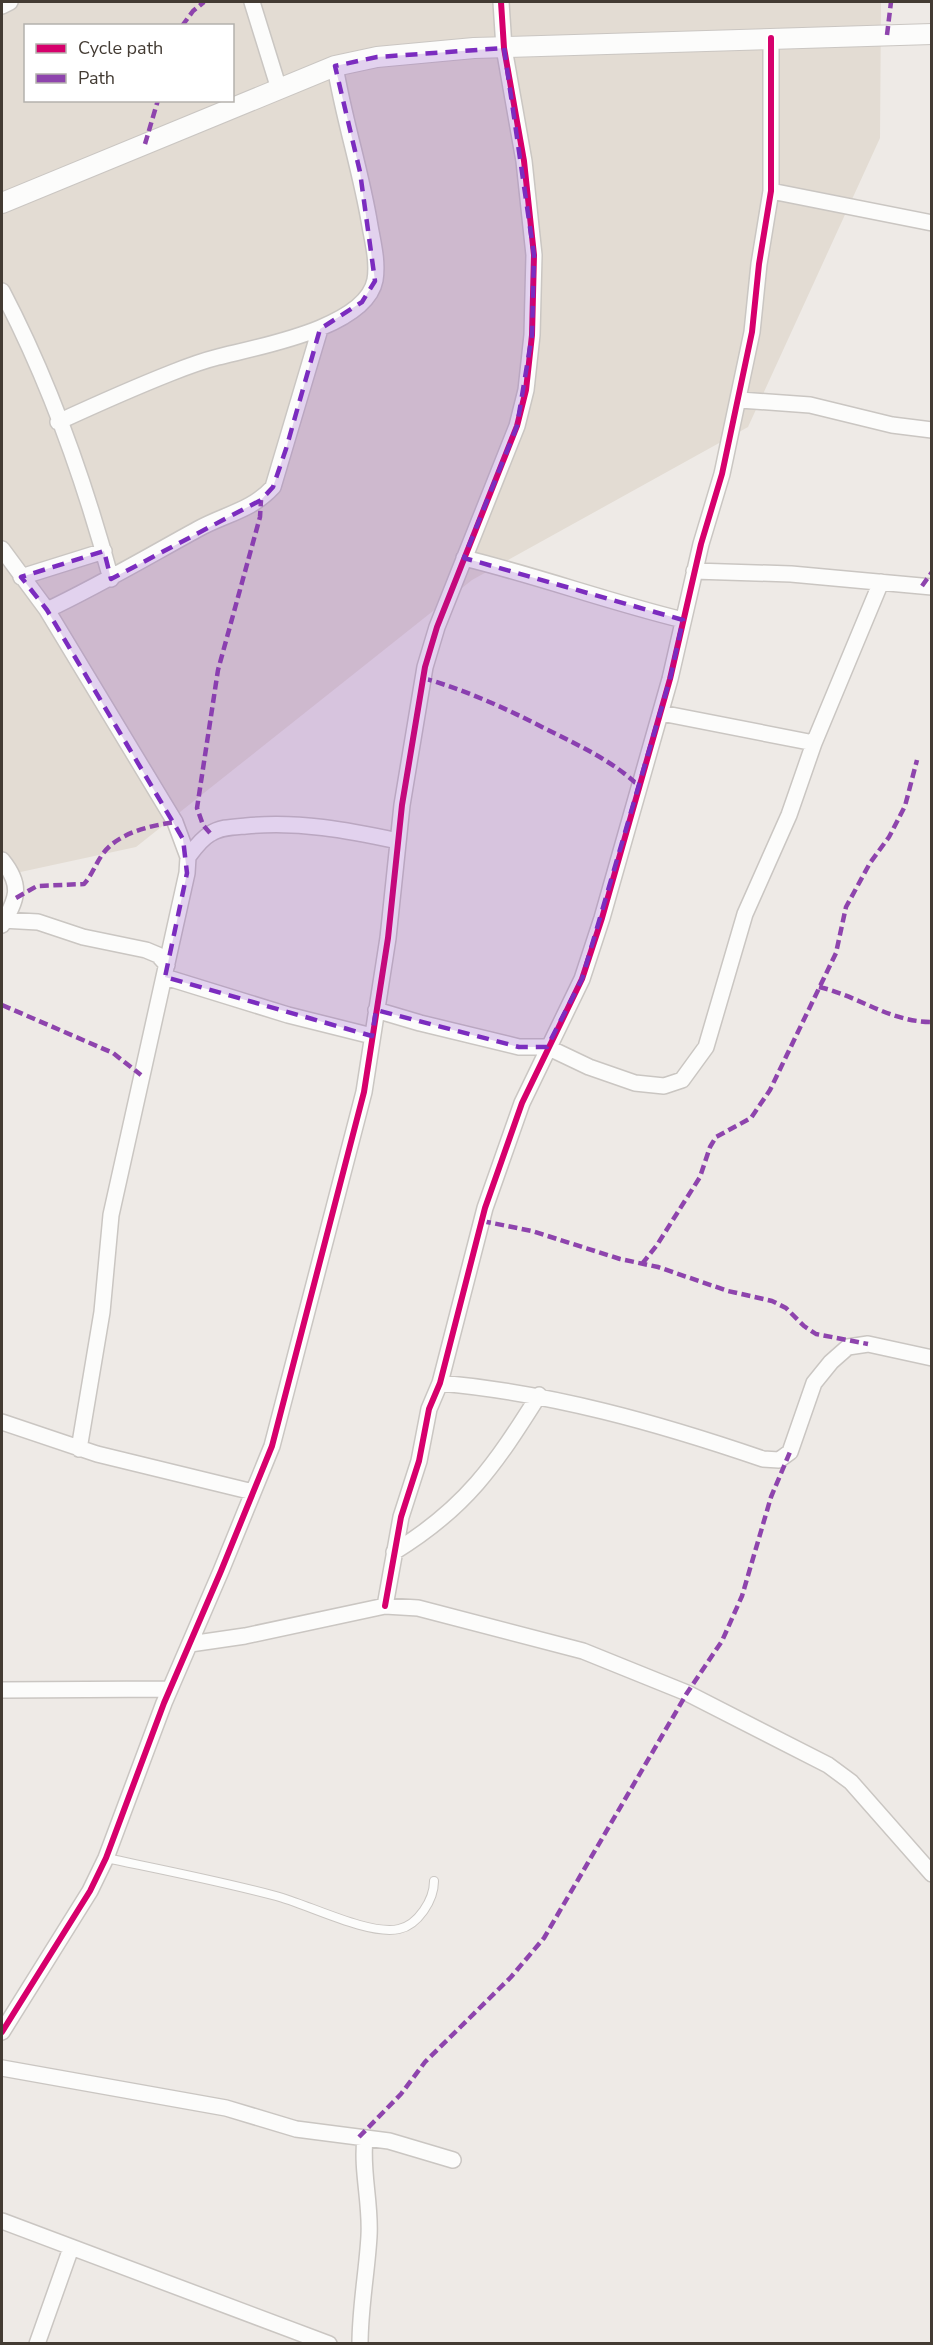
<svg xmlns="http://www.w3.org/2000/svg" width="933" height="2345" font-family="'Nunito Sans',sans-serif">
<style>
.residential{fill:#e3dcd3;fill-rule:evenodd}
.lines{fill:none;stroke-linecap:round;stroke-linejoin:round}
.service-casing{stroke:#cac6c2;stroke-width:10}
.minor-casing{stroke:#cac6c2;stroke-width:18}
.tertiary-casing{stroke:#cac6c2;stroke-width:22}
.service{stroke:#fcfcfb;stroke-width:8}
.minor{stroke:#fcfcfb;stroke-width:15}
.tertiary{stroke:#fcfcfb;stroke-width:20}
.quiet{stroke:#8e44ad;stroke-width:4.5;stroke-dasharray:9 4.5;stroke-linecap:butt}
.cycleway-casing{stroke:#fff;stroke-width:10}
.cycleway{stroke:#d6006c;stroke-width:6}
.marked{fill:#7b2cbf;fill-opacity:0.2;stroke:#7b2cbf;stroke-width:4.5;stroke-dasharray:12 8;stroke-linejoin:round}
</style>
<rect width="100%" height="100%" fill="#eeeae6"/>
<path class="residential" d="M 2,2 L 881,2 L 880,138 L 748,427 L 472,580 L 136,847 L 2,876 ZM 26,26 L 232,26 L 232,100 L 26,100 Z"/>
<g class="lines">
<defs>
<path id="service" d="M 106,1858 C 163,1870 220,1881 276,1896 C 307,1904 369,1936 399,1929 C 418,1925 434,1900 434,1881"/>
<path id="minor" d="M 252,2 L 279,89
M 2,6 L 10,2
M 771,191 L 932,223
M 2,291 C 48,379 85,483 111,579
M 740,400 L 810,405 L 892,425 L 932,430
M 58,422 C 95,405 133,388 171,373 C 186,367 202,361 218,357 C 257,347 366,328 375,280 C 378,262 373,243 370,226 C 361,171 344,120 335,66
M 2,549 L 47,610 L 175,822 L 188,857 L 187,873 L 111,1215 L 102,1312 L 79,1449
M 464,558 C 538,576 609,602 683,620
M 694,571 L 791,574 L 932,587
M 21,577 L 104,551
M 47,610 C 98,586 147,557 198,529 C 225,514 251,511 273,487 L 320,329
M 661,713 L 814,743
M 188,857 C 194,849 201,839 210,834 C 220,827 234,827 246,826 C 299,821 347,830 398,841
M 2,860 C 23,886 17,899 2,925
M 2,920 L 38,922 L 83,937 L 146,950 L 158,955 L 167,965
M 165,977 L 288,1015 L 372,1036
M 376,1010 L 420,1023 L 519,1047 L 547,1047 L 589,1067 L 635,1083 L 664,1086 L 682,1080 L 706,1047 L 745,914 L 789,815 L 814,743 L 881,582
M 440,1383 C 551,1393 658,1423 763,1459 L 779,1460 L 790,1452 L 814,1383 L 831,1362 L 848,1347 L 868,1344 L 932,1358
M 2,1422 L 97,1454 L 253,1492
M 394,1552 C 466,1508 495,1465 539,1395
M 385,1606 L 401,1517 L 419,1461 L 429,1409 L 440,1383 L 485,1208 L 522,1103 L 582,979 L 602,918 L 670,679 L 701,544 L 722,474 L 752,332 L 759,264 L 771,191 L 771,38
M 190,1644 L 245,1636 L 385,1606 L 418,1608 L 583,1651 L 687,1693 L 828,1765 L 851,1782 L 932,1874
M 2,1690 L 170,1689
M 2,2032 L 90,1891 L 106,1858 L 164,1703 L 221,1571 L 272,1446 L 364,1092 L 388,938 L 402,805 L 425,667 L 437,627 L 517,426 L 526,390 L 532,335 L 534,255 L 524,161 L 504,48 L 501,2
M 2,2068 L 226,2108 L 296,2129 L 389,2141 L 453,2160
M 2,2221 L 329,2344
M 37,2344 L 71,2248
M 360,2344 C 360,2307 367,2272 369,2236 C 371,2203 361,2170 365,2138"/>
<path id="tertiary" d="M 2,203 L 335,66 L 377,57 L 474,48 L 932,34"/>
</defs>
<use href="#service" class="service-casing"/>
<use href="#minor" class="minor-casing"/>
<use href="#tertiary" class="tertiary-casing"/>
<use href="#service" class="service"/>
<use href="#minor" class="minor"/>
<use href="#tertiary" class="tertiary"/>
<path class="quiet" d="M 182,26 L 193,11 L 204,2
M 887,35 L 891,2
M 145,144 L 158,100
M 922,586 L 932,572
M 423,678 C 468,691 505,708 546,729 C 580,746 613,761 640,787
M 210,833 L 203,825 L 197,808 L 218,670 L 260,517 L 261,500
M 16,898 L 37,886 L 84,884 C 92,875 95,865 102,855 C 117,833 149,826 175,822
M 819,987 C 859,996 889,1022 932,1022
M 2,1005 L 113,1053 L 141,1075
M 482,1221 L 532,1231 L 620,1259 L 658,1267 L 728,1291 L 772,1301 L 786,1308 L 804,1326 L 816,1334 L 868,1344
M 642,1264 L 657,1245 L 700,1177 L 710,1147 L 716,1137 L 751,1118 L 770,1090 L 836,953 L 846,907 L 870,863 L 889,837 L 905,806 L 917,760
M 359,2137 L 401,2094 L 425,2062 L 511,1977 L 544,1938 L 687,1693 L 722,1641 L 742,1596 L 771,1497 L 790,1452"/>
<defs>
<path id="cycleway" d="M 385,1606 L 401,1517 L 419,1461 L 429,1409 L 440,1383 L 485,1208 L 522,1103 L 582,979 L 602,918 L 670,679 L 701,544 L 722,474 L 752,332 L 759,264 L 771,191 L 771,38
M 2,2032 L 90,1891 L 106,1858 L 164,1703 L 221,1571 L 272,1446 L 364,1092 L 388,938 L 402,805 L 425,667 L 437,627 L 517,426 L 526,390 L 532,335 L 534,255 L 524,161 L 504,48 L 501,2"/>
</defs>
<use href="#cycleway" class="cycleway-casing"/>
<use href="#cycleway" class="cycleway"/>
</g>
<path class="marked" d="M 504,48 L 534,255 L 532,335 L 517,426 L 464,558 L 683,620 L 670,679 L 582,979 L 547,1047 L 519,1047 L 376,1010 L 372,1036 L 165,977 L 187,873 L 183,839 L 47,610 L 21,577 L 104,551 L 111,579 L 261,500 L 273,487 L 286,449 L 320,329 L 362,302 L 375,281 L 360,172 L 335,66 L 377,57 Z"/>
<rect width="933" height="2345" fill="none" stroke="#433b33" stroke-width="6"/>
<rect x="24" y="24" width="210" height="78" fill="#ffffff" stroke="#b4b1ad" stroke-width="1.5"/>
<rect x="36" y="44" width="30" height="9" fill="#d6006c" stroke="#b4b1ad" stroke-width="1.5"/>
<text x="78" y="54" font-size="18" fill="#433b33">Cycle path</text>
<rect x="36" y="74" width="30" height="9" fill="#8e44ad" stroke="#b4b1ad" stroke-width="1.5"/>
<text x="78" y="84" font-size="18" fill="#433b33">Path</text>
</svg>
